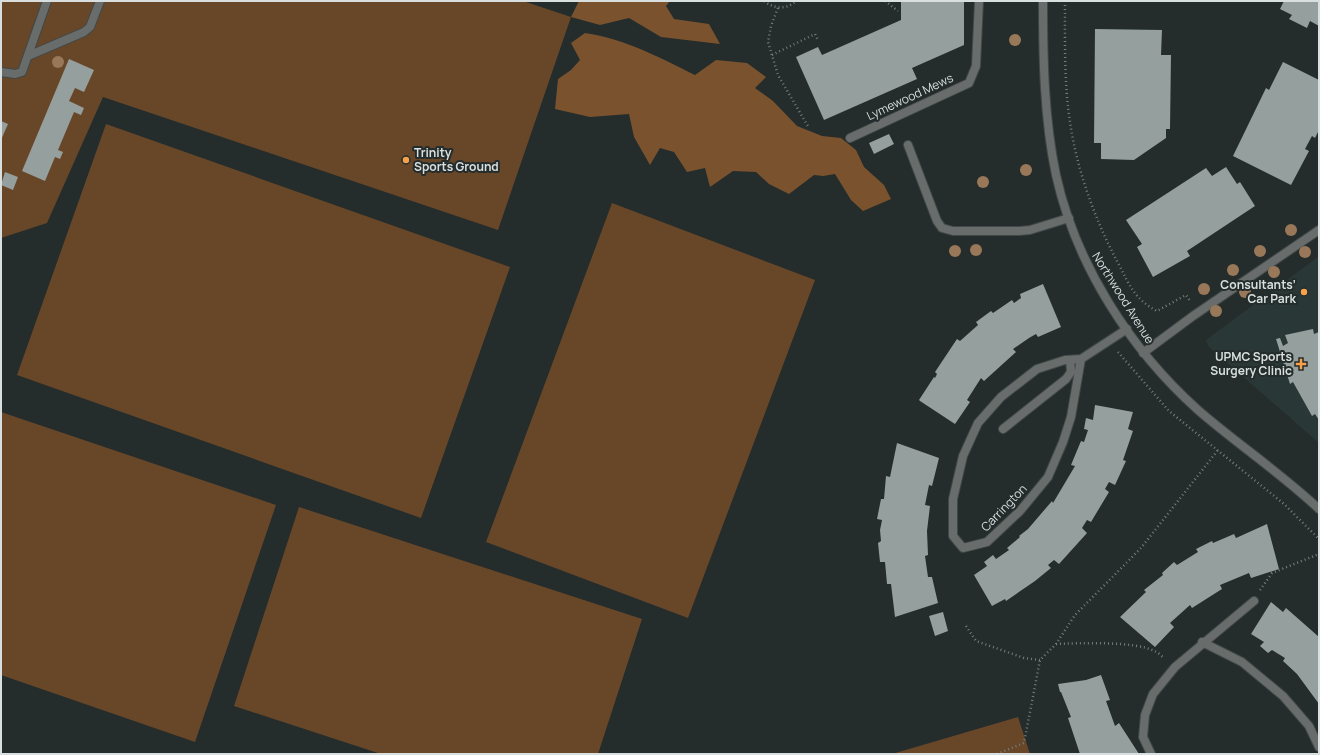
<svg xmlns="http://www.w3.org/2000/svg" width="1320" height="755" font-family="Manrope,sans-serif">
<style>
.built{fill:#293837}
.green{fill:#684729}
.forest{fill:#7a532e}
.building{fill:#959f9e}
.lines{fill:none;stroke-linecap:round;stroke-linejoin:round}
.service-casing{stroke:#414848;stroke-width:10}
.minor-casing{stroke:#414848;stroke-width:10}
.path{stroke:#777d7d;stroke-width:2.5;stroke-dasharray:1 3;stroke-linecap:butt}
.service{stroke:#686d6c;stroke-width:8}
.minor{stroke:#686d6c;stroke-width:8}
.tree{fill:#987859}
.poi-dot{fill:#f8a14a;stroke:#242c2c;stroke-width:1.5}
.labels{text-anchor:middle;stroke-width:4;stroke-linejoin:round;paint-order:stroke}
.street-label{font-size:12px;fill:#d9dede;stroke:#242c2c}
.poi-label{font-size:12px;font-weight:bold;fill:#d9dede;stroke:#242c2c;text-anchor:end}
</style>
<rect width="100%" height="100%" fill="#242c2c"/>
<path class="built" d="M 1319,256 L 1319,443 L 1208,346 L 1206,340 Z"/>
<path class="green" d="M 1,1 L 523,1 L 571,17 L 498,230 L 103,97 L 47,223 L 1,238 Z
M 106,124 L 510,267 L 421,518 L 17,375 Z
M 612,203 L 815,280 L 688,618 L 486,542 Z
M 1,412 L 276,505 L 195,742 L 1,675 Z
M 299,507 L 642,619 L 598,754 L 381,754 L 234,706 Z
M 1018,717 L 1030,754 L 892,754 Z"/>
<path class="forest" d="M 579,1 L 670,1 L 666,6 L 674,19 L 709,24 L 720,44 L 661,37 L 629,18 L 600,25 L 571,17 Z
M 585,33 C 625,39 659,57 695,75 L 716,60 L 747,63 L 766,77 L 755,88 L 773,101 L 797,126 L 822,136 L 841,138 L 856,150 L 864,167 L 884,185 L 891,199 L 863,211 L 851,200 L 835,174 L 823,176 L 814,175 L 789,194 L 769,184 L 756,172 L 733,171 L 710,187 L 705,168 L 687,172 L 674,152 L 660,148 L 650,165 L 634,137 L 629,114 L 590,117 L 555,109 L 558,79 L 571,70 L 580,60 L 571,43 Z"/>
<path class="building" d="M 901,1 L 964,1 L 964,45 L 912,68 L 917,79 L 824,120 L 796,57 L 818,47 L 822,55 L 901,20 Z
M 1284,1 L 1319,1 L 1319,26 L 1310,21 L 1307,28 L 1289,19 L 1292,15 L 1280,9 Z
M 1095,29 L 1162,30 L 1161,55 L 1171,55 L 1170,129 L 1166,129 L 1166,138 L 1134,160 L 1101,159 L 1101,143 L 1094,143 Z
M 69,59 L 94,70 L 84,92 L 75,88 L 69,101 L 84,108 L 81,115 L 74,112 L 58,150 L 63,152 L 60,159 L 55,157 L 45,181 L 22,171 Z
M 1283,62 L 1319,80 L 1319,130 L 1315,138 L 1312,136 L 1305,149 L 1309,151 L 1291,185 L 1233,156 L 1266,88 L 1269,90 Z
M 1,121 L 8,124 L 1,140 Z
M 889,134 L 894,144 L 874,154 L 869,143 Z
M 1226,167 L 1237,184 L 1240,182 L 1255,206 L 1187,251 L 1190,256 L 1153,277 L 1137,247 L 1142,244 L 1126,220 L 1206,168 L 1212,176 Z
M 5,172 L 18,177 L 13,190 L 1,185 Z
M 1043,284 L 1061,327 L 1038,337 L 1036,334 L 1029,338 L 1013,349 L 1016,352 L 984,381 L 981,378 L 967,400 L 970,402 L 955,424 L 920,401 L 919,400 L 934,377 L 935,378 L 937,374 L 935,372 L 957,339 L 960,341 L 978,325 L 976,322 L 991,311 L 993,313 L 1012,300 L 1014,303 L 1021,298 L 1020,294 Z
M 1313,329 L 1314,334 L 1319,332 L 1319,420 L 1315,414 L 1312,416 L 1293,382 L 1290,384 L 1276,339 L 1280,338 L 1283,346 L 1288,343 L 1285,335 Z
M 1095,405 L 1133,412 L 1128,429 L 1133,431 L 1123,460 L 1126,461 L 1115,485 L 1109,482 L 1105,489 L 1109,492 L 1091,522 L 1087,520 L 1082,528 L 1087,533 L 1059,564 L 1054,560 L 1048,565 L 1051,568 L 1035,581 L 1006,601 L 1005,599 L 992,606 L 974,575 L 987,566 L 984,562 L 993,555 L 996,559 L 1009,550 L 1007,548 L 1020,537 L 1019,536 L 1028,529 L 1052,501 L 1053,503 L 1075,466 L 1071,465 L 1081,441 L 1084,442 L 1088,430 L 1084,429 L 1086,418 L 1093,420 Z
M 897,443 L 939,458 L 932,486 L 929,485 L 925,505 L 930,506 L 927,531 L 928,555 L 925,556 L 928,577 L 932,577 L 938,603 L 895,617 L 891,584 L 887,584 L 885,562 L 880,562 L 878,543 L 881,541 L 880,530 L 882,520 L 877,519 L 881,499 L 884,499 L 886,476 L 890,477 Z
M 1267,524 L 1279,569 L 1251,578 L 1249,573 L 1220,585 L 1222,589 L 1192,608 L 1190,605 L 1170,623 L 1174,627 L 1155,647 L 1120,617 L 1146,592 L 1144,590 L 1163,575 L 1162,573 L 1174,562 L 1177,565 L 1198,552 L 1196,549 L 1212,541 L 1213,543 L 1234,534 L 1236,538 Z
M 1271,602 L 1283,612 L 1286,608 L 1319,637 L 1319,704 L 1297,674 L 1283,661 L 1285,658 L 1272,650 L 1268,653 L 1260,646 L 1264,642 L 1251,634 Z
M 943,612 L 948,631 L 935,636 L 929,616 Z
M 1101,675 L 1110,700 L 1106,701 L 1115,726 L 1119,723 L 1139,754 L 1080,754 L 1068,718 L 1071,717 L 1061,692 L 1060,692 L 1058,684 L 1086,680 Z"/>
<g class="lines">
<defs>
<path id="service" d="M 28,56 L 84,32 L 90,27 L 100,1
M 1,72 L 15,74 L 22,72 L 47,1
M 850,138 L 969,83 L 976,66 L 979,1
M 908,145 L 937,221 L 942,228 L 953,231 L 1019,231 L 1030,230 L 1069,218
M 1003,429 L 1066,379 L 1071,372 L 1070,360"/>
<path id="minor" d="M 1043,1 C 1043,59 1044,118 1056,175 C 1076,265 1130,349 1198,410 C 1237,444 1281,473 1319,509
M 1143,353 L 1193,316 L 1319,230
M 1081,359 L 1071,417 L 1063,442 L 1048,477 L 1020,511 L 987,542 L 963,548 L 953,536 L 953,499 L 963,456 L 978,423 L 1001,397 L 1037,369 L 1065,360 L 1081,359 L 1127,329
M 1202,642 L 1242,662 L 1283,696 L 1309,726 L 1319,747
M 1151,754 L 1143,737 L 1145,715 L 1153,694 L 1175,667 L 1254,601"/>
</defs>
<use href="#service" class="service-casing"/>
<use href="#minor" class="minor-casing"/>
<path class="path" d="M 764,1 C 774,9 786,10 796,1
M 885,1 L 898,11
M 1065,1 C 1065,41 1064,83 1070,122 C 1077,170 1095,220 1118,263 C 1129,284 1134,299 1157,311 L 1186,295 L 1190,301
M 778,8 L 771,26 L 768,42 L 778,75 L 809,128
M 772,55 L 815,34 L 818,40
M 1118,352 L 1169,411 L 1284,504 L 1319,539
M 1260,590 L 1272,573 L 1319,554
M 966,626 L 976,641 L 1024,658 L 1040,660
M 1056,644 C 1077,643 1137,641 1154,651 C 1158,652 1161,656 1164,658
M 997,754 L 1024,743 L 1040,660 L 1056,644 L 1075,615 L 1141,548 L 1218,450"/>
<use href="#service" class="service"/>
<use href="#minor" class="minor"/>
</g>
<g class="tree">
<circle cx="1015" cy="40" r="6"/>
<circle cx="58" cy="62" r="6"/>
<circle cx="1026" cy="170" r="6"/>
<circle cx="983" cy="182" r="6"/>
<circle cx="1291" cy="230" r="6"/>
<circle cx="976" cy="250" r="6"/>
<circle cx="955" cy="251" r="6"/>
<circle cx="1260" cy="251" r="6"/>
<circle cx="1305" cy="252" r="6"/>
<circle cx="1233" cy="270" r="6"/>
<circle cx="1274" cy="272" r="6"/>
<circle cx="1204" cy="289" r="6"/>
<circle cx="1245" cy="292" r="6"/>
<circle cx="1216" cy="311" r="6"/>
</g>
<g class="poi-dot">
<circle cx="406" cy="160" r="4"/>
<circle cx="1304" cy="292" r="4"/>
<path d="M1299 358h4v4h4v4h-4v4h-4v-4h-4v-4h4z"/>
</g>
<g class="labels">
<g class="street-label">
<text transform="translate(910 97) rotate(-25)" y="4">Lymewood Mews</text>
<text transform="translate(1123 298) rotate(58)" y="4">Northwood Avenue</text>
<text transform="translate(1004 508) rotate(-46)" y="4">Carrington</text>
</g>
<g class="poi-label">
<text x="414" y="157" text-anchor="start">Trinity<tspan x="414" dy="14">Sports Ground</tspan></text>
<text x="1296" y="289">Consultants’<tspan x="1296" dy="14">Car Park</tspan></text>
<text x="1292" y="361">UPMC Sports<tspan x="1292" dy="14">Surgery Clinic</tspan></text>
</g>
</g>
<rect width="1320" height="755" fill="none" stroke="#d9dede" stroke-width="4"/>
</svg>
